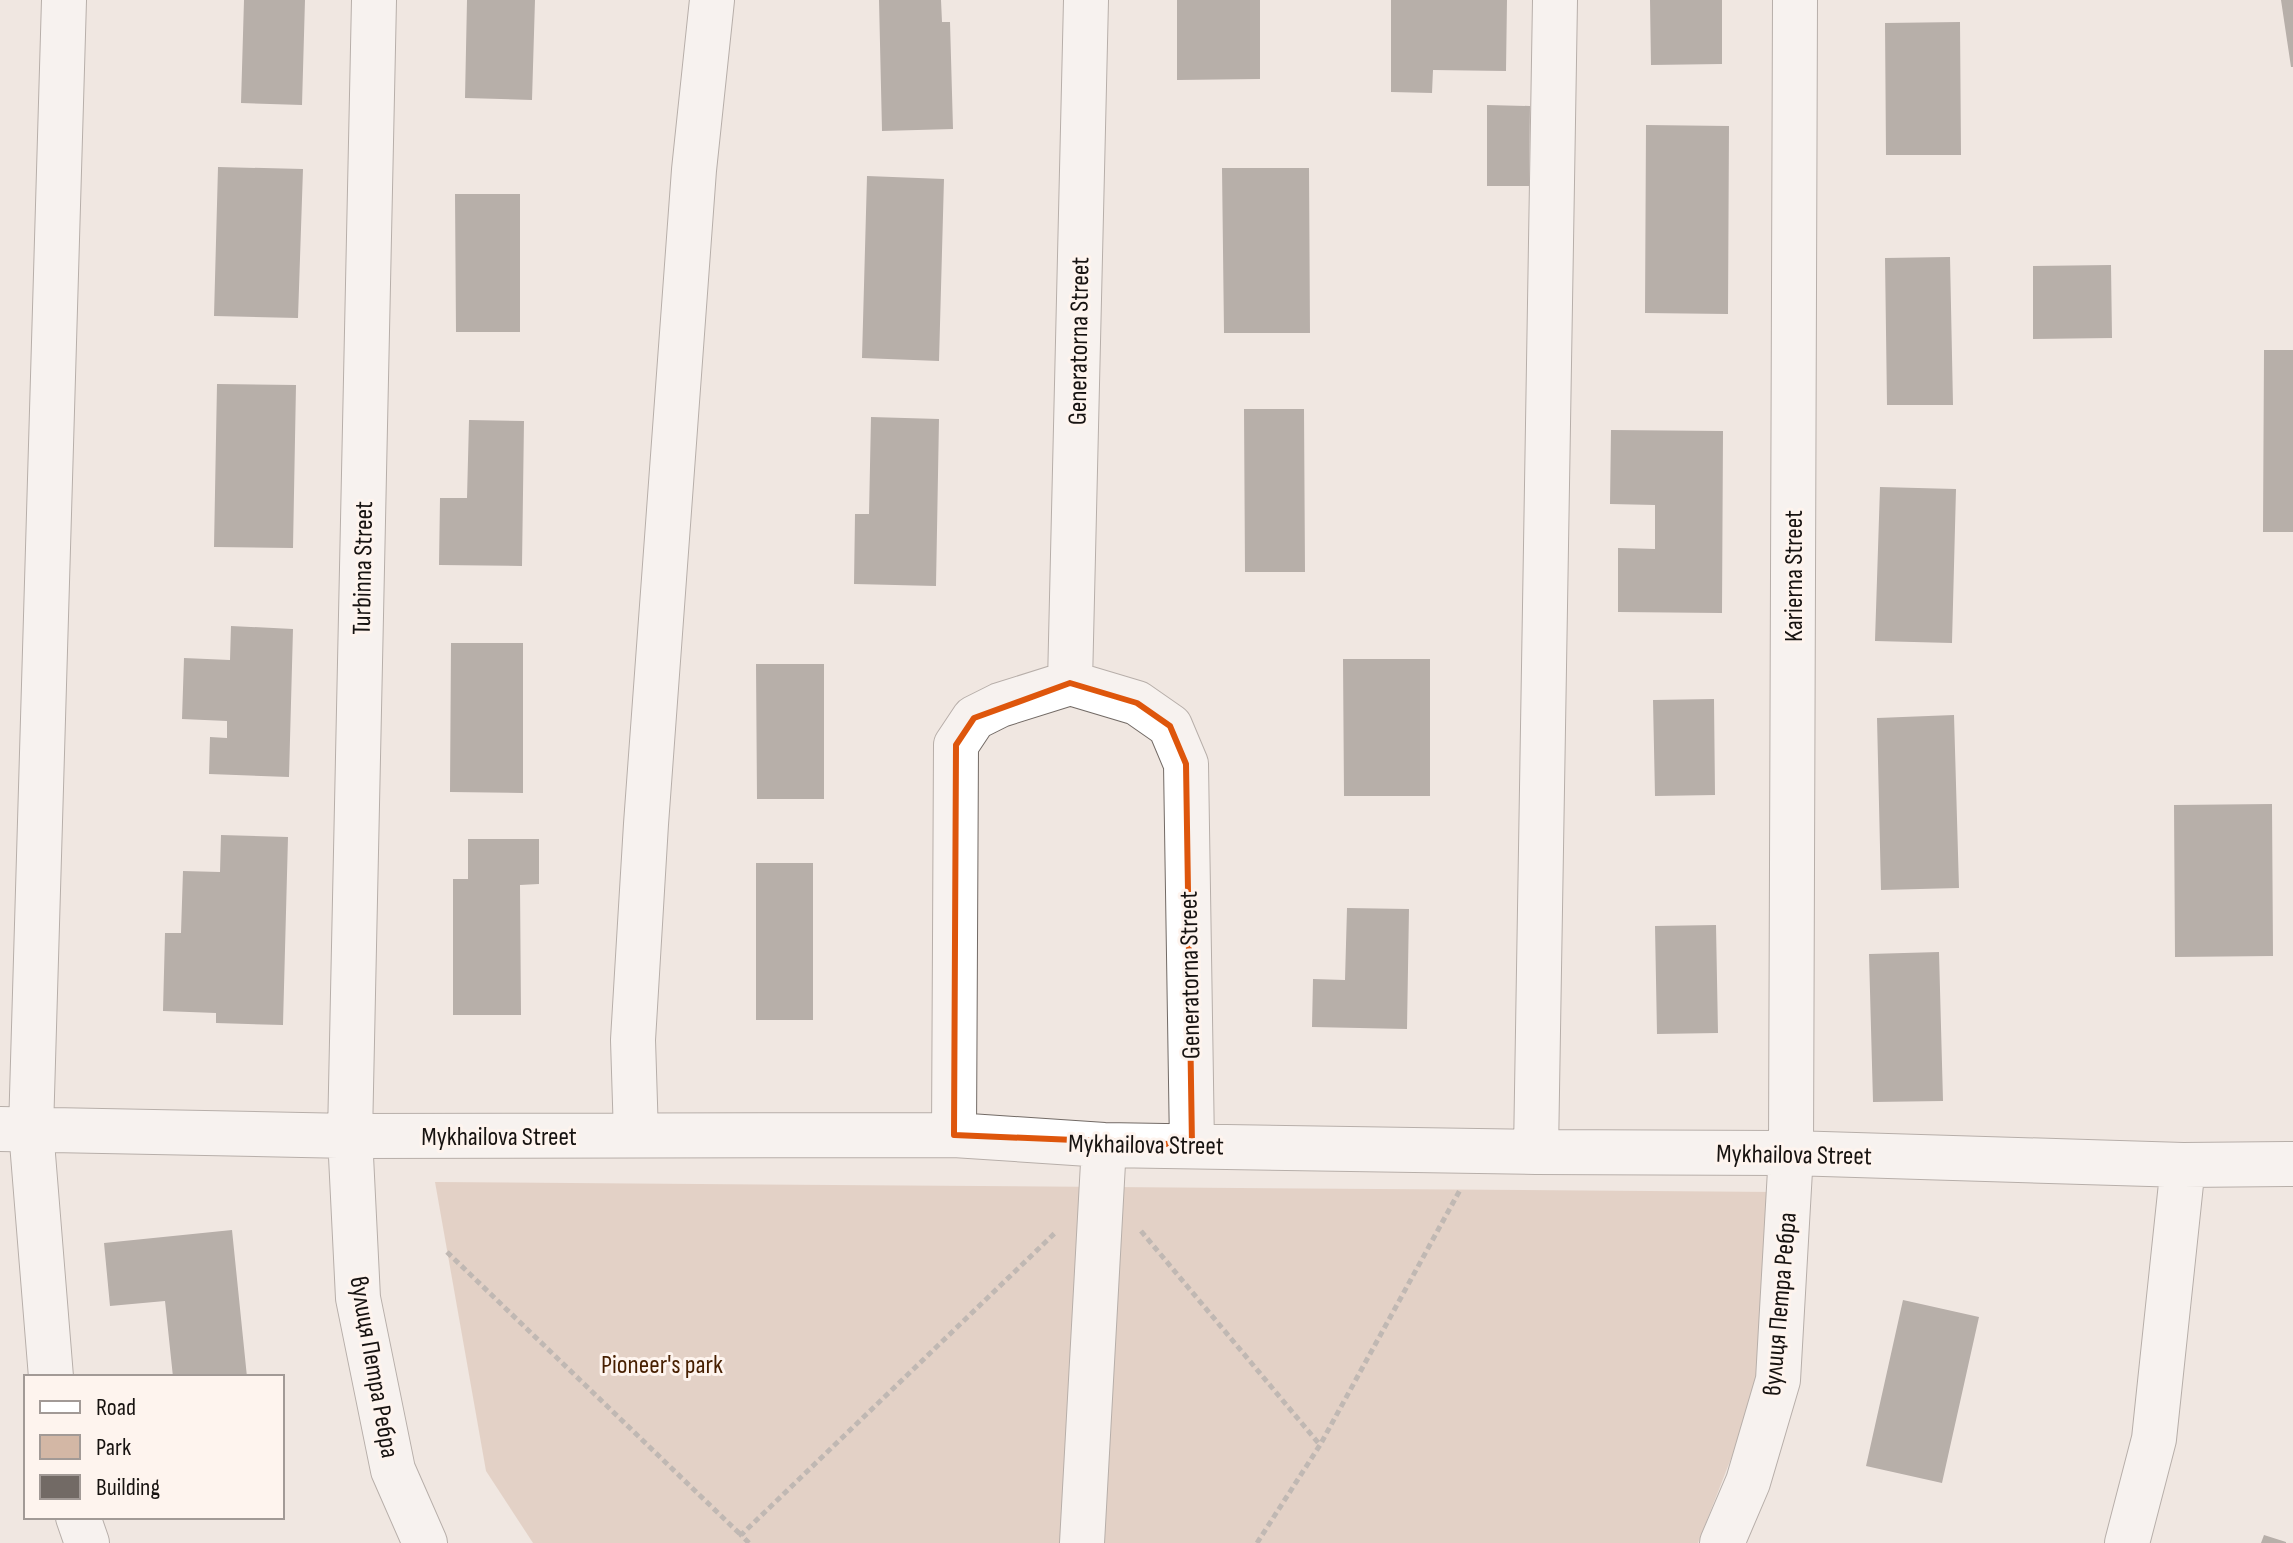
<svg xmlns="http://www.w3.org/2000/svg" width="2293" height="1543" font-family="'Sofia Sans Condensed',sans-serif">
<style>
.green{fill:#d3b7a5}
.building{fill:#726a65}
.lines{fill:none;stroke-linecap:round;stroke-linejoin:round}
.minor-casing{stroke:#726a65;stroke-width:46}
.path{stroke:#857e7a;stroke-width:5;stroke-dasharray:6 4;stroke-linecap:butt}
.minor{stroke:#fff;stroke-width:44}
.marked{fill:none;stroke:#de560c;stroke-width:6;stroke-linejoin:round}
.labels{text-anchor:middle;stroke-width:6;stroke-linejoin:round;paint-order:stroke}
.street-label{font-size:26px;fill:#171311;stroke:#fef4ee}
.park-label{font-size:26px;fill:#471f00;stroke:#fef4ee}
</style>
<rect width="100%" height="100%" fill="#f0e7e1"/>
<path class="green" d="M 435,1182 L 1778,1192 L 1768,1364 L 1698,1543 L 533,1543 L 486,1471 Z"/>
<path class="building" d="M 244,0 L 305,0 L 302,105 L 241,103 Z
M 467,0 L 535,0 L 532,100 L 465,98 Z
M 879,0 L 941,0 L 942,22 L 950,22 L 953,129 L 882,131 Z
M 1177,0 L 1260,0 L 1260,79 L 1177,80 Z
M 1391,0 L 1507,0 L 1506,71 L 1433,70 L 1432,93 L 1391,92 Z
M 1650,0 L 1722,0 L 1722,64 L 1651,65 Z
M 2281,0 L 2293,0 L 2293,67 L 2291,67 Z
M 1960,22 L 1961,155 L 1886,155 L 1885,23 Z
M 1487,105 L 1530,106 L 1529,186 L 1487,186 Z
M 1646,125 L 1729,126 L 1728,314 L 1645,313 Z
M 218,167 L 303,169 L 298,318 L 214,316 Z
M 1222,168 L 1309,168 L 1310,333 L 1224,333 Z
M 867,176 L 944,179 L 939,361 L 862,358 Z
M 455,194 L 520,194 L 520,332 L 456,332 Z
M 1950,257 L 1953,405 L 1887,405 L 1885,258 Z
M 2111,265 L 2112,338 L 2033,339 L 2033,266 Z
M 2264,350 L 2293,350 L 2293,532 L 2263,532 Z
M 217,384 L 296,385 L 293,548 L 214,547 Z
M 1244,409 L 1304,409 L 1305,572 L 1245,572 Z
M 871,417 L 939,419 L 936,586 L 854,584 L 855,514 L 869,514 Z
M 469,420 L 524,421 L 522,566 L 439,565 L 440,498 L 467,498 Z
M 1611,430 L 1723,431 L 1722,613 L 1618,612 L 1618,548 L 1655,549 L 1655,505 L 1610,504 Z
M 1880,487 L 1956,489 L 1952,643 L 1875,641 Z
M 231,626 L 293,629 L 289,777 L 209,774 L 210,737 L 227,738 L 227,721 L 182,719 L 184,658 L 230,660 Z
M 451,643 L 523,643 L 523,793 L 450,792 Z
M 1343,659 L 1430,659 L 1430,796 L 1344,796 Z
M 756,664 L 824,664 L 824,799 L 757,799 Z
M 1714,699 L 1715,795 L 1655,796 L 1653,700 Z
M 1954,715 L 1959,888 L 1881,890 L 1877,718 Z
M 2272,804 L 2273,956 L 2175,957 L 2174,805 Z
M 221,835 L 288,837 L 283,1025 L 216,1023 L 216,1013 L 163,1011 L 165,933 L 181,933 L 183,871 L 220,872 Z
M 468,839 L 539,839 L 539,884 L 520,885 L 521,1015 L 453,1015 L 453,879 L 468,879 Z
M 756,863 L 813,863 L 813,1020 L 756,1020 Z
M 1347,908 L 1409,909 L 1407,1029 L 1312,1027 L 1313,979 L 1345,980 Z
M 1716,925 L 1718,1033 L 1657,1034 L 1655,926 Z
M 1939,952 L 1943,1101 L 1873,1102 L 1869,954 Z
M 232,1230 L 247,1377 L 173,1377 L 165,1301 L 110,1306 L 104,1243 Z
M 1903,1300 L 1979,1317 L 1942,1483 L 1866,1466 Z
M 2264,1535 L 2286,1542 L 2286,1543 L 2261,1543 Z"/>
<g class="lines">
<defs>
<path id="minor" d="M 374,0 L 350,1136 L 358,1298 L 393,1470 L 425,1543
M 1070,683 L 1086,0
M 0,1129 L 350,1136 L 954,1135 L 1104,1145 L 1536,1152 L 1791,1153 L 2183,1165 L 2293,1164
M 636,1135 L 633,1040 L 646,824 L 694,170 L 712,0
M 954,1135 L 956,745 L 974,718 L 1000,705 L 1070,683 L 1137,703 L 1170,726 L 1186,764 L 1192,1145
M 1536,1152 L 1555,0
M 51,1377 L 31,1130 L 64,0
M 78,1517 L 87,1543
M 1082,1543 L 1104,1145
M 1722,1543 L 1748,1482 L 1778,1380 L 1791,1153 L 1795,0
M 2127,1543 L 2154,1439 L 2183,1165"/>
</defs>
<use href="#minor" class="minor-casing"/>
<path class="path" d="M 1141,1231 L 1320,1445
M 447,1252 L 741,1535
M 749,1543 L 741,1535 L 1057,1231
M 1257,1543 L 1320,1445 L 1460,1190"/>
<use href="#minor" class="minor"/>
</g>
<path d="M0 0H2293V1543H0ZM 1070,683 L 1137,703 L 1170,726 L 1186,764 L 1192,1145 L 954,1135 L 956,745 L 974,718 Z" fill="#f0e7e1" fill-opacity=".55" fill-rule="evenodd"/>
<path class="marked" d="M 1070,683 L 1137,703 L 1170,726 L 1186,764 L 1192,1145 L 954,1135 L 956,745 L 974,718 Z"/>
<g class="labels">
<g class="street-label">
<text transform="translate(1078 341) rotate(-89)" y="9">Generatorna Street</text>
<text transform="translate(362 568) rotate(-89)" y="9">Turbinna Street</text>
<text transform="translate(1793 576) rotate(-90)" y="9">Karierna Street</text>
<text transform="translate(1189 975) rotate(-91)" y="9">Generatorna Street</text>
<text x="499" y="1145">Mykhailova Street</text>
<text transform="translate(1146 1144) rotate(1)" y="9">Mykhailova Street</text>
<text transform="translate(1794 1154) rotate(1)" y="9">Mykhailova Street</text>
<text transform="translate(1779 1304) rotate(-85)" y="9">вулиця Петра Ребра</text>
<text transform="translate(375 1367) rotate(80)" y="9">вулиця Петра Ребра</text>
</g>
<g class="park-label">
<text x="662" y="1373">Pioneer's park</text>
</g>
</g>
<rect x="24" y="1375" width="260" height="144" fill="#fef4ee" stroke="#a29a96" stroke-width="2"/>
<rect x="40" y="1401" width="40" height="12" fill="#ffffff" stroke="#a29a96" stroke-width="2"/>
<text x="96" y="1415" font-size="24" fill="#171311">Road</text>
<rect x="40" y="1435" width="40" height="24" fill="#d3b7a5" stroke="#a29a96" stroke-width="2"/>
<text x="96" y="1455" font-size="24" fill="#171311">Park</text>
<rect x="40" y="1475" width="40" height="24" fill="#726a65" stroke="#a29a96" stroke-width="2"/>
<text x="96" y="1495" font-size="24" fill="#171311">Building</text>
</svg>
